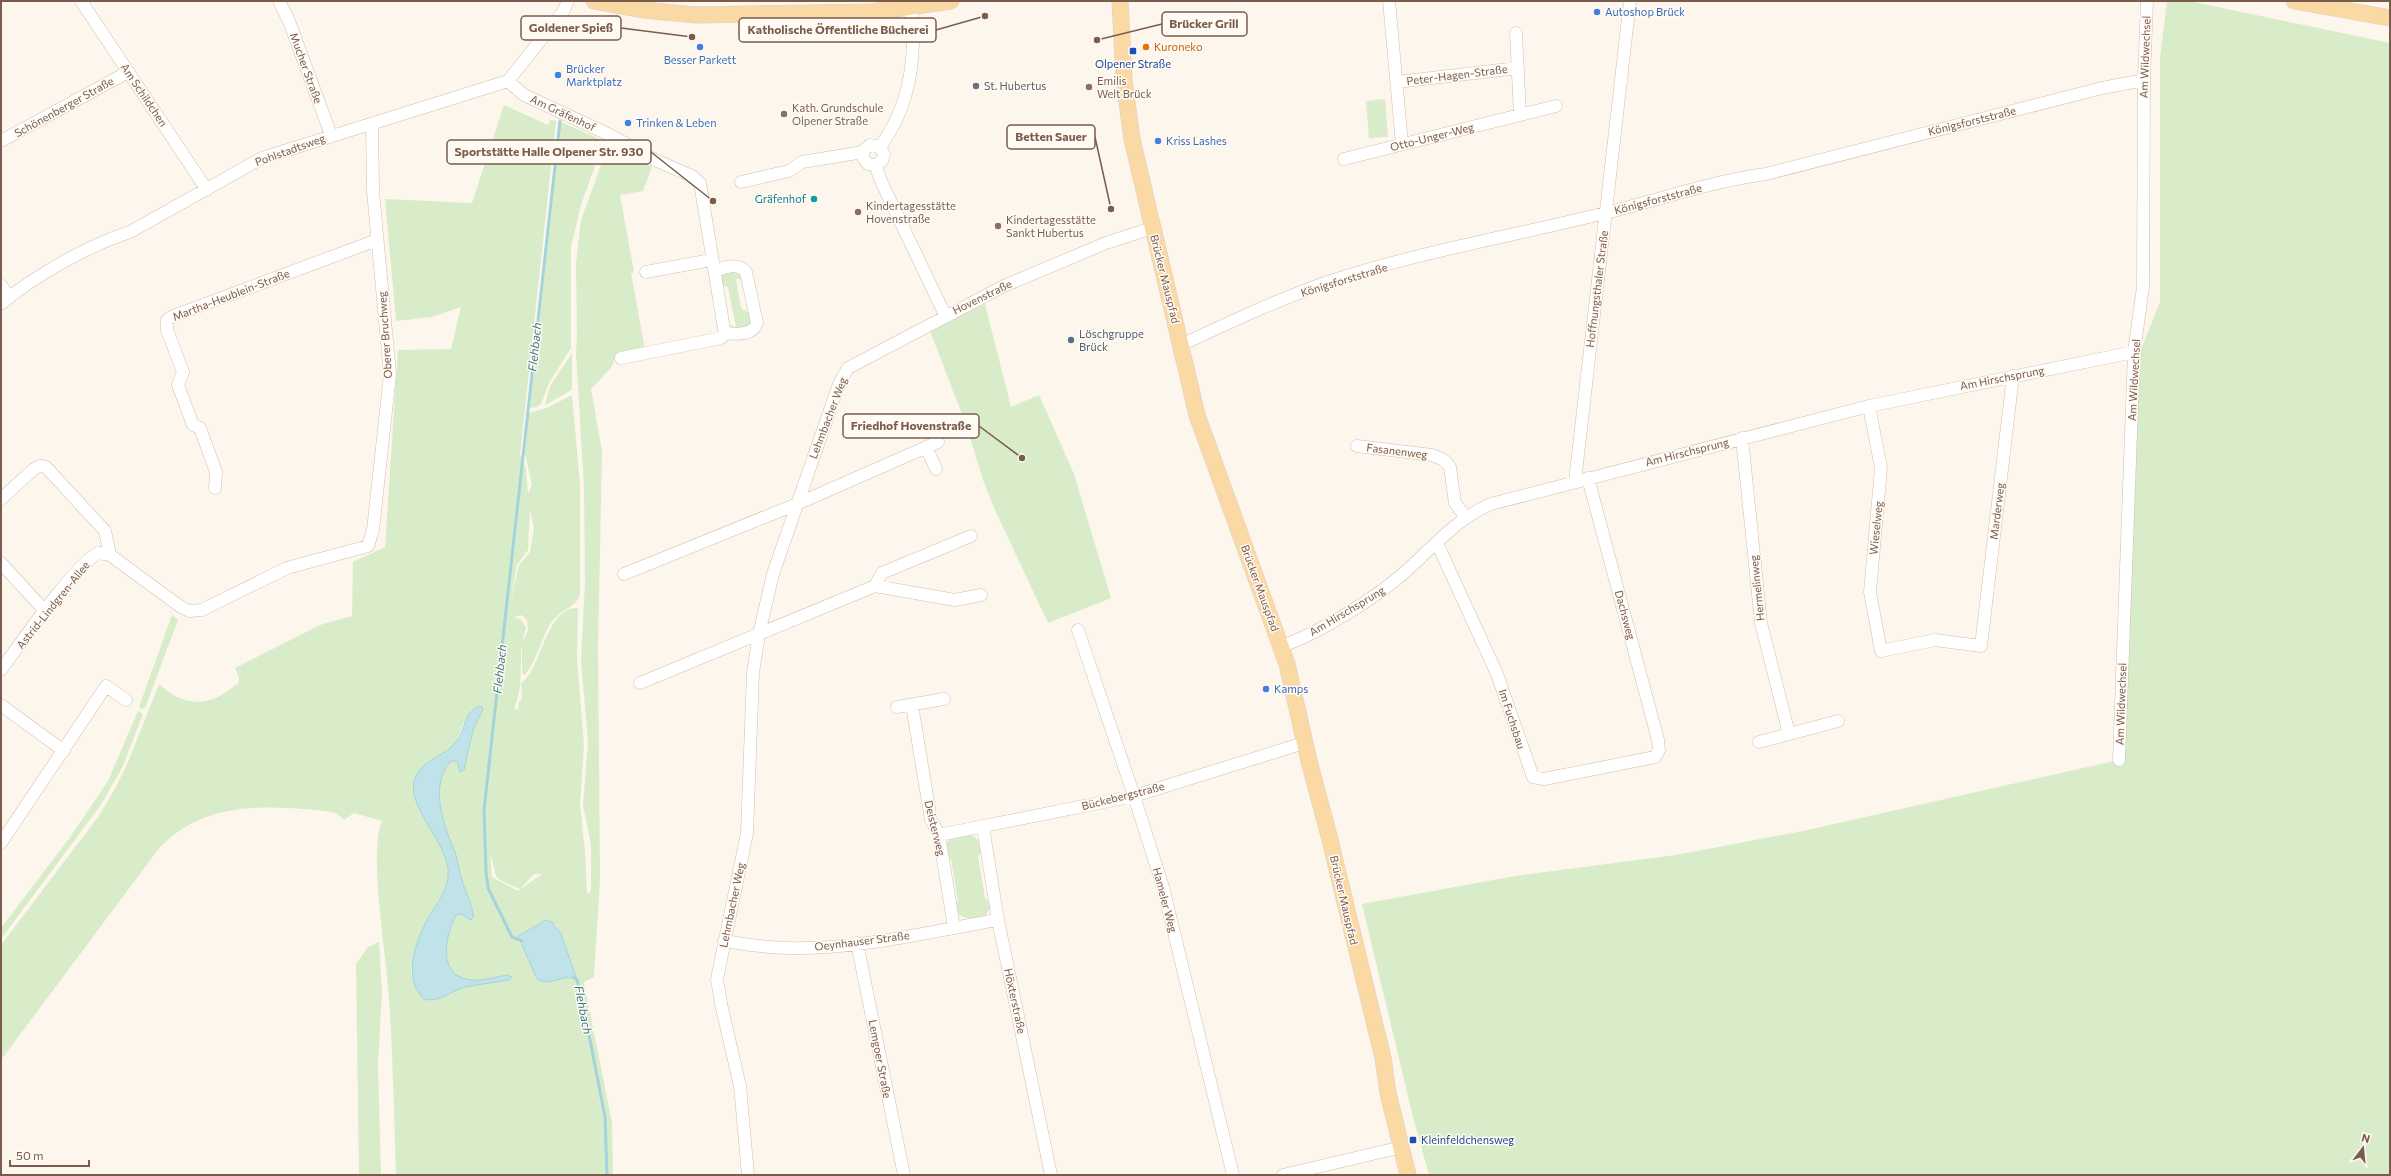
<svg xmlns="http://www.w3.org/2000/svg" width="2391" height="1176" font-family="Commissioner,sans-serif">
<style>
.green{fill:#d8ecc9;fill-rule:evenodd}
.water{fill:#bfe3e8;stroke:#a5d3da}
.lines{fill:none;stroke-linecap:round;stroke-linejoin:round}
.stream{stroke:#a5d3da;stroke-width:3}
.minor-casing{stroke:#d1beb0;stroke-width:13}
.major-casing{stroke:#dad1cd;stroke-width:17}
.minor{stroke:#fff;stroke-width:12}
.major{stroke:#fbd9a5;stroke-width:16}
.shop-dot{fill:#3f7fe0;stroke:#fffaf3;stroke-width:1.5}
.food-dot{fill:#e8710a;stroke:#fffaf3;stroke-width:1.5}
.transit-dot{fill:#1a4fb4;stroke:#fffaf3;stroke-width:1.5}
.worship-dot{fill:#6b7280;stroke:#fffaf3;stroke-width:1.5}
.education-dot{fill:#8d6e63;stroke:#fffaf3;stroke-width:1.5}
.culture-dot{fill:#0f9aa8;stroke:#fffaf3;stroke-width:1.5}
.service-dot{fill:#5c6f8a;stroke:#fffaf3;stroke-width:1.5}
.labels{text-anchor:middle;stroke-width:3;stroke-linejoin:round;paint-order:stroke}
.shop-label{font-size:11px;fill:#366cbe;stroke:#fffaf3;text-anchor:start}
.food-label{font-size:11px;fill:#c56008;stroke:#fffaf3;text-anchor:start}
.street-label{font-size:11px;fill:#7a5c4d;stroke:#fffaf3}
.transit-label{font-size:11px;fill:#164399;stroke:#fffaf3}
.education-label{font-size:11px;fill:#785e54;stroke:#fffaf3;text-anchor:start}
.worship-label{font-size:11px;fill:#5b616d;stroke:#fffaf3;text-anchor:start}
.culture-label{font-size:11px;fill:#0d838f;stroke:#fffaf3;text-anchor:end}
.service-label{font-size:11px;fill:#4e5e75;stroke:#fffaf3;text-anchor:start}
.water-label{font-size:12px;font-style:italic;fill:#437c86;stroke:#fffaf3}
.leader{fill:none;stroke:#7a5c4d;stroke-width:1.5}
.callout-dot{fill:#7a5c4d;stroke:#fffaf3;stroke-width:1.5}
.callout{fill:#fffaf3;stroke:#7a5c4d;stroke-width:1.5}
.callout-label{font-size:12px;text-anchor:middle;font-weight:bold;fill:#7a5c4d}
</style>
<rect width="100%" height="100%" fill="#fdf6ec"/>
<path class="green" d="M 2167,1 L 2189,1 L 2390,43 L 2390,1175 L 1429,1175 L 1412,1113 L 1362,904 L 1515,876 L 1676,855 L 1803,831 L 2119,760 L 2136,362 L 2160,302 L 2160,57 Z
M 1385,99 L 1388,137 L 1369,138 L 1366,101 Z
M 504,105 L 548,125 L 550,120 L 556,121 L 520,455 L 526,468 L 528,494 L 532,485 L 525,454 L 529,413 L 549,407 L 572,395 L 580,484 L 580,595 C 576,607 561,610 553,620 C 541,636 538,659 525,675 L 522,673 L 522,643 L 528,630 L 527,620 L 521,615 L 514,617 L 521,619 L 526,628 C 516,655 526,684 514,708 L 519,710 L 518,704 L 522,698 L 521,683 C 541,672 546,605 578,608 L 577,660 L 584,745 L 580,804 L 585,852 L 587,894 L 591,891 L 591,846 L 583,805 L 588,742 L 581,659 L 585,582 L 584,488 L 576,353 L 577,332 L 576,264 L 581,220 L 609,143 L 652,167 L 643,191 L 620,195 L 634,272 L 631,273 L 645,350 L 616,356 L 611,368 L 591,389 L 602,451 L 598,647 L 600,880 L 594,977 L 584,982 L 612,1123 L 613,1175 L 396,1175 C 394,1116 393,1057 389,999 C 387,959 368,853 382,821 L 354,813 L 344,820 L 336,813 L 325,811 C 264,805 201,801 157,851 L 1,1060 L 1,945 L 98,817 L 115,789 L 128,762 L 159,684 C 186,709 212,707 239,682 L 239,677 L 235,668 L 320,625 L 352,616 L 353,562 L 385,547 L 398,350 L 451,349 L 461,307 L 432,317 L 396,321 L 385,199 L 472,203 ZM 530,509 L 534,528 L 530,552 L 519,565 L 511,601 L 517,565 L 528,550 ZM 483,709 L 473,730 L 464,771 L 459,770 L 457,761 L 451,761 C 430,783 442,822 453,847 C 458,857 458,869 462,880 C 466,892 473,904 473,917 L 468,919 L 461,914 L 456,915 C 445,936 436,978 473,980 C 483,981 496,977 507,975 L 511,979 L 464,987 L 438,999 L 425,1000 L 411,974 C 414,957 417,939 425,924 C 432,909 446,895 448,878 C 451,857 422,808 412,787 L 422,768 L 456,743 L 464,722 ZM 490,853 C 499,881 489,876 520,889 L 534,874 L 542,874 L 518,891 L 492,877 ZM 546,920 L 556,925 L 577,979 C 563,972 550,988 537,979 L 527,951 L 519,942 L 519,935 Z
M 561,122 L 604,141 L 581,205 L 571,247 L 571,348 L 549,383 L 541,404 L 537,407 L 530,408 Z
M 739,271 L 745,280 L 736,279 L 741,308 L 752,315 L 751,326 L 732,330 L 727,324 L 736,327 L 728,287 L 720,285 L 722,273 Z
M 985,304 L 1011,407 L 1039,395 L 1074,474 L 1111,598 L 1048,623 L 995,510 L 983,480 L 967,427 L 930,331 Z
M 572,353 L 572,390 L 545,405 L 550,386 Z
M 172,615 L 178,620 L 145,708 L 142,709 L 139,707 Z
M 138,711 L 143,714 L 142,717 L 122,768 L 100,806 L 1,939 L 1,928 L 71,836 L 108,781 Z
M 970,835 C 978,837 980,844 982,852 L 978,856 L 985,898 L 991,903 L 990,908 L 985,916 C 972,919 960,922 955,906 L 958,901 L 951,859 L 946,856 L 946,844 L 950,839 Z
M 379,942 L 382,992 L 378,1065 L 381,1175 L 359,1175 L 356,964 L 368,947 Z"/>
<path class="water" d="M 481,706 L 483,709 L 473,730 L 464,770 L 460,772 L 457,761 L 451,761 C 430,783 442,822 453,847 C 458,857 458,869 462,880 C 465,892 473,904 473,917 L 471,920 L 461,914 L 456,915 C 445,936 436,978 473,980 C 483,981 496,977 507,975 L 512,977 L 509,980 L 464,987 L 438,999 L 425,1000 C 403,980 414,947 425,924 C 432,909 446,895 448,878 C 453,843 399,804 417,774 C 426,758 445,756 456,742 C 466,730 463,711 481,706 Z
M 546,920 L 552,922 L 561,934 L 577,980 C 563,972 550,988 537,979 L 518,936 Z"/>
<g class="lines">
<path class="stream" d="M 522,941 L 512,937 L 488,888 L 486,871 L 484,810 L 560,121
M 574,977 L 577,980 L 582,999 L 605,1117 L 607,1175"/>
<defs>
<path id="minor" d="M 81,1 L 207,190
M 279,1 L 289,21 L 331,135
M 1389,1 L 1402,144
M 1516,33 L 1520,115
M 508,81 L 524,95 L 610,135 L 655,160 L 692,176 L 700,183 L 724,329 L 727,333 C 738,335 754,334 757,323 L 746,272 C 739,263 725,266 716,271
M 1397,82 L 1518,68
M 1,141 L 128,72
M 880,147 L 884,154 L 882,161 L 875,165 L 868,164 L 863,158 L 864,150 L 870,145 L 880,147 C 903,115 912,82 913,43 C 914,30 915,19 908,8
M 1344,159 L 1556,106
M 875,165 L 881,181 L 945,315
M 741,182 L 789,171 L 802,162 L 863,152
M 646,272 L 711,260
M 1,285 L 9,297
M 1,304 C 34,276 89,245 130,232 L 262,158 L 508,81 L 563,12 L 568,1
M 1181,345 C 1230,322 1277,300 1328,282 C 1418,252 1513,236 1605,213 C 1659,200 1712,181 1766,174 L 2102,88 L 2144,80
M 621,358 L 721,338 L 727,333
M 1869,406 L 1881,468 L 1870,592 L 1881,651 L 1935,640 L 1981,646 L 2013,376
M 1742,438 L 1761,623 L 1789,734
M 1357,446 L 1432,455 L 1444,460 L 1450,467 L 1455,503 L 1466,518
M 926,447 L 936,469
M 1575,481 L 1630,1
M 215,488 L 216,472 L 200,428 L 193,425 L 178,385 L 183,372 L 167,330 L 167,320 L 173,316 L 377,240
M 1,499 L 34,469 L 40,466 L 46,467 L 105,531 L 110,555
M 1437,543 L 1497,674 L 1533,777 L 1544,779 L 1655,757 L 1659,750 L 1658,740 L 1588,478
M 1,563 L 45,611
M 624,574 L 797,504 L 938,442
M 875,586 L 882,573 L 971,536
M 1078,630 L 1134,796 L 1163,887 L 1233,1175
M 1282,646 C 1319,633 1374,599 1404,573 C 1431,549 1457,518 1491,504 L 1869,406 L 2134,352
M 1,670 C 18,647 77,561 99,553 L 110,555 L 181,607 L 189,611 L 202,610 L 287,568 L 368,546 L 373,530 L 390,374 L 373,191 L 372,124
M 640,683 L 875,586 L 955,600 L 981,595
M 1,705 L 64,751
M 912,705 L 931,820 L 939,835 L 954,927
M 897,707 L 944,699
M 1759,742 L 1838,721
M 2119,760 L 2134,352 L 2143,287 L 2144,80 L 2147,1
M 983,827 L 998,920 L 1051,1175
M 939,835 L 1134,796 L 1304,743
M 1,843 L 106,686 L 126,700
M 724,941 C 745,944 766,948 788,948 C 857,950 931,931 998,920
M 857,943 L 904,1175
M 748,1175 L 740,1086 L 721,1004 L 717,979 L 747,833 L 753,673 L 759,634 L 773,574 L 839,384 L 848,368 L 1004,286 L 1106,243 L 1152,228
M 1283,1175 L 1402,1147"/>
<path id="major" d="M 594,1 L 643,10 L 696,15 L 872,12 L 951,1
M 1120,1 L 1124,80 L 1132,139 L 1197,415 L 1287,664 L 1309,761 L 1329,836 L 1383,1058 L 1388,1093 L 1408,1175
M 2294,1 L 2390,18"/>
</defs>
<use href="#minor" class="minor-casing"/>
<use href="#major" class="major-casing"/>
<use href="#minor" class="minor"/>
<use href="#major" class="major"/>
</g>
<g class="shop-dot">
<circle cx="1597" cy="12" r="4"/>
<circle cx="700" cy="47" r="4"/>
<circle cx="558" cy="75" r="4"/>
<circle cx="628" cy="123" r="4"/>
<circle cx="1158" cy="141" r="4"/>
<circle cx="1266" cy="689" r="4"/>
</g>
<circle class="food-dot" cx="1146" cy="47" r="4"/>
<g class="transit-dot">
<rect x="1129" y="47" width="8" height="8" rx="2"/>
<rect x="1409" y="1136" width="8" height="8" rx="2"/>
</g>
<circle class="worship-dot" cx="976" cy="86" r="4"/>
<g class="education-dot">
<circle cx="1089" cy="87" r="4"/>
<circle cx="784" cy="114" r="4"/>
<circle cx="858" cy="212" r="4"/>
<circle cx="998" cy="226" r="4"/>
</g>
<circle class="culture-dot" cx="814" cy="199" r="4"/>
<circle class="service-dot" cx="1071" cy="340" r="4"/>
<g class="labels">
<g class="shop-label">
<text x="1605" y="16">Autoshop Brück</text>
<text x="700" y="64" text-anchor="middle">Besser Parkett</text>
<text x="566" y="73">Brücker<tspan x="566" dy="13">Marktplatz</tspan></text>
<text x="636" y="127">Trinken &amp; Leben</text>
<text x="1166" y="145">Kriss Lashes</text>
<text x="1274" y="693">Kamps</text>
</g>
<g class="food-label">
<text x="1154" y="51">Kuroneko</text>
</g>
<g class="street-label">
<text transform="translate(2145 57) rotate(-88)" y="4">Am Wildwechsel</text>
<text transform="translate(306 68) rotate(70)" y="4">Mucher Straße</text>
<text transform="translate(1457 75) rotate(-7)" y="4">Peter-Hagen-Straße</text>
<text transform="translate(144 95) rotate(56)" y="4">Am Schildchen</text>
<text transform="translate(64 107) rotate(-29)" y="4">Schönenberger Straße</text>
<text transform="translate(563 113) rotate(25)" y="4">Am Gräfenhof</text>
<text transform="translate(1972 121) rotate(-14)" y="4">Königsforststraße</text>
<text transform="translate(1432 137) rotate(-14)" y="4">Otto-Unger-Weg</text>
<text transform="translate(290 150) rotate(-20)" y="4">Pohlstadtsweg</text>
<text transform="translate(1658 199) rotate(-15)" y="4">Königsforststraße</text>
<text transform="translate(1165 279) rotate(76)" y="4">Brücker Mauspfad</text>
<text transform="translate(1344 280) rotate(-17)" y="4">Königsforststraße</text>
<text transform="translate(1597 289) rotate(-83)" y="4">Hoffnungsthaler Straße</text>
<text transform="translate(231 295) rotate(-21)" y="4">Martha-Heublein-Straße</text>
<text transform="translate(982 297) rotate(-26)" y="4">Hovenstraße</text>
<text transform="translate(385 335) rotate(-94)" y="4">Oberer Bruchweg</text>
<text transform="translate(2002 378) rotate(-11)" y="4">Am Hirschsprung</text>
<text transform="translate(2134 380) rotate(-87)" y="4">Am Wildwechsel</text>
<text transform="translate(828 418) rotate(-69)" y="4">Lehmbacher Weg</text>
<text transform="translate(1397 451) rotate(7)" y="4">Fasanenweg</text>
<text transform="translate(1687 452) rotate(-14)" y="4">Am Hirschsprung</text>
<text transform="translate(1997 511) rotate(-83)" y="4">Marderweg</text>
<text transform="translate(1876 528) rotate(-84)" y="4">Wieselweg</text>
<text transform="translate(1260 588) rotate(70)" y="4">Brücker Mauspfad</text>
<text transform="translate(1757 588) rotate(-96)" y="4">Hermelinweg</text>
<text transform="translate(53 605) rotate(-51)" y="4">Astrid-Lindgren-Allee</text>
<text transform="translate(1347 611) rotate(-31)" y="4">Am Hirschsprung</text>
<text transform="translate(1625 615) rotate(75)" y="4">Dachsweg</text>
<text transform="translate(2121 704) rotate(-88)" y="4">Am Wildwechsel</text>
<text transform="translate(1512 719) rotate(72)" y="4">Im Fuchsbau</text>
<text transform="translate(1123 796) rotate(-14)" y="4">Bückebergstraße</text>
<text transform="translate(935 828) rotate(76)" y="4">Deisterweg</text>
<text transform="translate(1165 900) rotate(75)" y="4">Hameler Weg</text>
<text transform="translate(1344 900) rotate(77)" y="4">Brücker Mauspfad</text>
<text transform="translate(732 905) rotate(-78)" y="4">Lehmbacher Weg</text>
<text transform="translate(862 941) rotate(-7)" y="4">Oeynhauser Straße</text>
<text transform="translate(1015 1001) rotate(78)" y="4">Höxterstraße</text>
<text transform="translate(880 1059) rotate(79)" y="4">Lemgoer Straße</text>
</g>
<g class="transit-label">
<text x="1133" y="68">Olpener Straße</text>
<text x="1421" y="1144" text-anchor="start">Kleinfeldchensweg</text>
</g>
<g class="education-label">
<text x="1097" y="85">Emilis<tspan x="1097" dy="13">Welt Brück</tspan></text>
<text x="792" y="112">Kath. Grundschule<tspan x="792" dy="13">Olpener Straße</tspan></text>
<text x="866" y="210">Kindertagesstätte<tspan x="866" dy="13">Hovenstraße</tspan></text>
<text x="1006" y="224">Kindertagesstätte<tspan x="1006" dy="13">Sankt Hubertus</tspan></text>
</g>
<g class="worship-label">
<text x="984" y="90">St. Hubertus</text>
</g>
<g class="culture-label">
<text x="806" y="203">Gräfenhof</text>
</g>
<g class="service-label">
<text x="1079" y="338">Löschgruppe<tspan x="1079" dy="13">Brück</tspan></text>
</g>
<g class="water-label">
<text transform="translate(535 347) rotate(-84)" y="4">Flehbach</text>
<text transform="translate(500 669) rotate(-84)" y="4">Flehbach</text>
<text transform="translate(583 1010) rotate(79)" y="4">Flehbach</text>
</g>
</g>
<path class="leader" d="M1097 40L1162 24M692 37L621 28M985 16L936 30M1111 209L1095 137M713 201L651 152M1022 458L979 426"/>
<g class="callout-dot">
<circle cx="1097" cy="40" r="4"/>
<circle cx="692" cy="37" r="4"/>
<circle cx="985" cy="16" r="4"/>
<circle cx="1111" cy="209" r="4"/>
<circle cx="713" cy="201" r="4"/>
<circle cx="1022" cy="458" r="4"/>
</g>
<g class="callout">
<rect x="1162" y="12" width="85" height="24" rx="4"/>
<rect x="521" y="16" width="100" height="24" rx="4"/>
<rect x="739" y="18" width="197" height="24" rx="4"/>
<rect x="1007" y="125" width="88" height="24" rx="4"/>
<rect x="447" y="140" width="204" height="24" rx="4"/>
<rect x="843" y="414" width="136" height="24" rx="4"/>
</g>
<g class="callout-label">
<text x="1204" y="28">Brücker Grill</text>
<text x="571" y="32">Goldener Spieß</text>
<text x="838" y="34">Katholische Öffentliche Bücherei</text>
<text x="1051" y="141">Betten Sauer</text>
<text x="549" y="156">Sportstätte Halle Olpener Str. 930</text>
<text x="911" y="430">Friedhof Hovenstraße</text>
</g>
<rect width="2391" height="1176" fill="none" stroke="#7a5c4d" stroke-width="4"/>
<g transform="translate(2363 1148) rotate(16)" stroke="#fffaf3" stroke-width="3" paint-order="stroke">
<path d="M0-3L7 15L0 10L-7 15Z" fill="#7a5c4d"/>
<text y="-6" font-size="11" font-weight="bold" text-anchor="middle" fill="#7a5c4d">N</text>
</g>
<path d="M10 1160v6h79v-6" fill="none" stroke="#7a5c4d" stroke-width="2"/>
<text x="16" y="1160" font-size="12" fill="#7a5c4d" stroke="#fffaf3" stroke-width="3" paint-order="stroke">50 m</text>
</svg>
